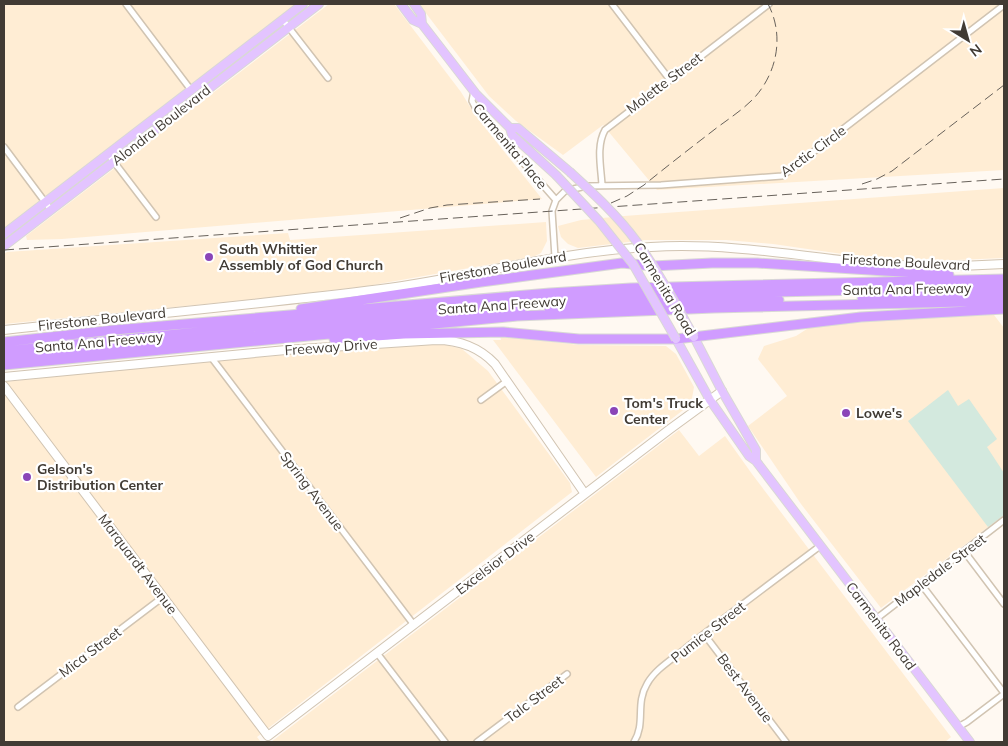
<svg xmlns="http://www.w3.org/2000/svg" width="1008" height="746" font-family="Mulish,sans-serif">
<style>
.built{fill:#ffedd4}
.green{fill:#d3e9de}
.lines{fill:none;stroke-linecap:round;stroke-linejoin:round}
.street-casing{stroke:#d1c4b2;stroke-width:8}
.secondary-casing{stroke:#d1c4b2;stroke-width:10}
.primary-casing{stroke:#d9d8d6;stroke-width:10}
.highway-casing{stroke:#d9d8d6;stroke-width:11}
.street{stroke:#fff;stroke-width:5}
.secondary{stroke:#fff;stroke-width:8}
.primary{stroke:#e3c4ff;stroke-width:8}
.highway{stroke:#d09cff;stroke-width:9}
.rail{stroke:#68625b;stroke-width:1;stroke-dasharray:10 5;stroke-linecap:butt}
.primary-bridge-casing{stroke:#d9d8d6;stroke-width:10;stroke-linecap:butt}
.primary-bridge{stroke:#e3c4ff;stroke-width:8}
.poi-dot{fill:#8a45b8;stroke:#fff;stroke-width:2}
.labels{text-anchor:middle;stroke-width:4.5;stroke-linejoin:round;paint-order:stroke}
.street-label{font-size:14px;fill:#413b34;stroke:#fff}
.poi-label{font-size:14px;font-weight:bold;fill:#413b34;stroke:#fff;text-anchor:start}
</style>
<rect width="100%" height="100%" fill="#fff9f2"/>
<path class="built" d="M 4,4 L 297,4 L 4,230 Z
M 329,4 L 394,4 L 461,92 L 475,115 L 542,199 L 62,239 L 27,240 L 26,236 Z
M 419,4 L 1004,4 L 1004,170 L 657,190 L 603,125 L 563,155 L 516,121 L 489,96 Z
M 1004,188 L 1004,258 L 932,261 L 896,260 L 870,258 L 773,244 L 726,240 L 645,240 L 578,248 L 568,244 L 561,237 L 558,226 L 581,220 L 624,216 Z
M 546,222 L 547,241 L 541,253 L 535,256 L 509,261 L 367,286 L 275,297 L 4,324 L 4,254 L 7,252 L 288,233 L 290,240 Z
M 994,315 L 1004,328 L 1004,515 L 881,608 L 801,504 L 748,426 L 787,396 L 758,359 L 764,346 L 796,336 L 810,327 L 907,318 Z
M 500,336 L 580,345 L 666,346 L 676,354 L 694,387 L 691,404 L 596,477 L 493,340 L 501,340 Z
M 442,344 L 462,349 L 488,371 L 570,483 L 572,492 L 257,737 L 261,742 L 4,742 L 4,382 L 87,373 L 232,359 Z
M 679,430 L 699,456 L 725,436 L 752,474 L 951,737 L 945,742 L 271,742 Z"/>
<path class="green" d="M 948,390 L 958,406 L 969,399 L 997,439 L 987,447 L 1004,473 L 1004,515 L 988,527 L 908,421 Z"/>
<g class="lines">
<defs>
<path id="street" d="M 126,4 L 191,90
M 612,4 L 670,80
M 283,20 L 328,78
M 474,91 L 472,101 L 476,109 L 556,200
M 4,147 L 51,210
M 108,154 L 156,217
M 602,185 C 601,167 596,146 605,130 L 769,4
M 555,257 L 552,211 L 556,200 L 565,191 L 586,186 L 661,185 L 782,176 L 1004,5
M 211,357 L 414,625
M 481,400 L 507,381
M 964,551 L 1004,604
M 921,584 L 1004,693
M 876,619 L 1004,520
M 704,634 L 786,742
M 377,653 L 445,742
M 18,707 L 163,597
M 958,727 L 967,722 L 1004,694
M 477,742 L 567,674
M 634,742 C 646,723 635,704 647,684 C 655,669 673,659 686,648 C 730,613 775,580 820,546"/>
<path id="secondary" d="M 4,330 C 129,316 256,305 381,289 C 472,277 560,251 651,247 C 717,243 782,253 848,261 C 900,267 952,267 1004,264
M 4,377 L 286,350 L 436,340 C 459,340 479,347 495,364 L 585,494
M 4,386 L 268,736 L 670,429 L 722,391"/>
<path id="primary" d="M 401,4 L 413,20 L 422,24 L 476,94 L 510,128 L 512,135 L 556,175
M 414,4 L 421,14 L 422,24
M 510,128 L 518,128 L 570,172
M 4,234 L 303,4
M 4,246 L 319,4
M 694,337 L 722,391 L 756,450 L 756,461
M 676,339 L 710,400 L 749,456 L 756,461 L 970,742"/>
<path id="highway" d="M 862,298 L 1004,295
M 549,308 L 684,302 L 779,300
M 301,309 L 481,282 L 622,263 L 653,266 L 712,263 L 757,263 L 949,275
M 334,339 L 403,334 L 503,332 L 579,339 L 676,339 L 861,317 L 1004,309
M 4,342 L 114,330 L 550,293 L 631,288 L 1004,279
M 4,351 L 485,304 L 678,294 L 1004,287
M 4,357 L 394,320 L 521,310
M 4,365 L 517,316 L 714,308 L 1004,301"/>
</defs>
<use href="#street" class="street-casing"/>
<use href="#secondary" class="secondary-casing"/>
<use href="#primary" class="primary-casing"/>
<use href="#highway" class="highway-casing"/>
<use href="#street" class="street"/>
<use href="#secondary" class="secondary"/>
<use href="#primary" class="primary"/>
<use href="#highway" class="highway"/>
<path class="rail" d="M 862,184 L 877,179 L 892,171 L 1004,85
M 611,203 L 627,196 L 644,185 C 666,167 688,150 710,133 C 725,121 742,111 755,97 C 778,71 784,34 768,4
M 400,218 L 430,208 L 447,205 L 540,199
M 4,250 L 1004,179"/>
<defs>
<path id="primary-bridge" d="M 570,172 C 594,194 618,216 637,242 C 659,272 676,305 694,337
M 556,175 L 599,221 L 633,264 L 676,339"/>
</defs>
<use href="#primary-bridge" class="primary-bridge-casing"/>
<use href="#primary-bridge" class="primary-bridge"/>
</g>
<g class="poi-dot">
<circle cx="209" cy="257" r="5"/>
<circle cx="614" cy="411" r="5"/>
<circle cx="846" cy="413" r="5"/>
<circle cx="27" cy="477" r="5"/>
</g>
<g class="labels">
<g class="street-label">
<text transform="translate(664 83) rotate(-37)" y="5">Molette Street</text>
<text transform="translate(161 125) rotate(-38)" y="5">Alondra Boulevard</text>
<text transform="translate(510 146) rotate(50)" y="5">Carmenita Place</text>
<text transform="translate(813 151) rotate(-36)" y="5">Arctic Circle</text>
<text transform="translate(906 262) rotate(3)" y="5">Firestone Boulevard</text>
<text transform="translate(503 267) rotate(-10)" y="5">Firestone Boulevard</text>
<text transform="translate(665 289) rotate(59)" y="5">Carmenita Road</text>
<text transform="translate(907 289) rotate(-1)" y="5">Santa Ana Freeway</text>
<text transform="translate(502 305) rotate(-4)" y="5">Santa Ana Freeway</text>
<text transform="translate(102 319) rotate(-6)" y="5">Firestone Boulevard</text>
<text transform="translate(99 342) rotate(-5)" y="5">Santa Ana Freeway</text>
<text transform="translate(331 347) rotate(-4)" y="5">Freeway Drive</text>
<text transform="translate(312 491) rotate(53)" y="5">Spring Avenue</text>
<text transform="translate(495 563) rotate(-37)" y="5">Excelsior Drive</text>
<text transform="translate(138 564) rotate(53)" y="5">Marquardt Avenue</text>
<text transform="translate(940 570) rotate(-37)" y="5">Mapledale Street</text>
<text transform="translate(881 626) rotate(53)" y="5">Carmenita Road</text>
<text transform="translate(708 632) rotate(-38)" y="5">Pumice Street</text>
<text transform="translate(90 652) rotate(-37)" y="5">Mica Street</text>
<text transform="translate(745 688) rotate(53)" y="5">Best Avenue</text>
<text transform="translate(534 699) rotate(-37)" y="5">Talc Street</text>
</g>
<g class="poi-label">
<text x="219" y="254">South Whittier<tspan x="219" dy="16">Assembly of God Church</tspan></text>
<text x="624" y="408">Tom's Truck<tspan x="624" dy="16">Center</tspan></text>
<text x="856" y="418">Lowe's</text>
<text x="37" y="474">Gelson's<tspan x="37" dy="16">Distribution Center</tspan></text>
</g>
</g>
<rect width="1008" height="746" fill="none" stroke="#413b34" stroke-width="10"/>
<g transform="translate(968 40) rotate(143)" stroke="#ffffff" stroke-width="4" paint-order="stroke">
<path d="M0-4L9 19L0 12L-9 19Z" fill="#413b34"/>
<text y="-8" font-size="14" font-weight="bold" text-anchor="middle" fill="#413b34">N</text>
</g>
</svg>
